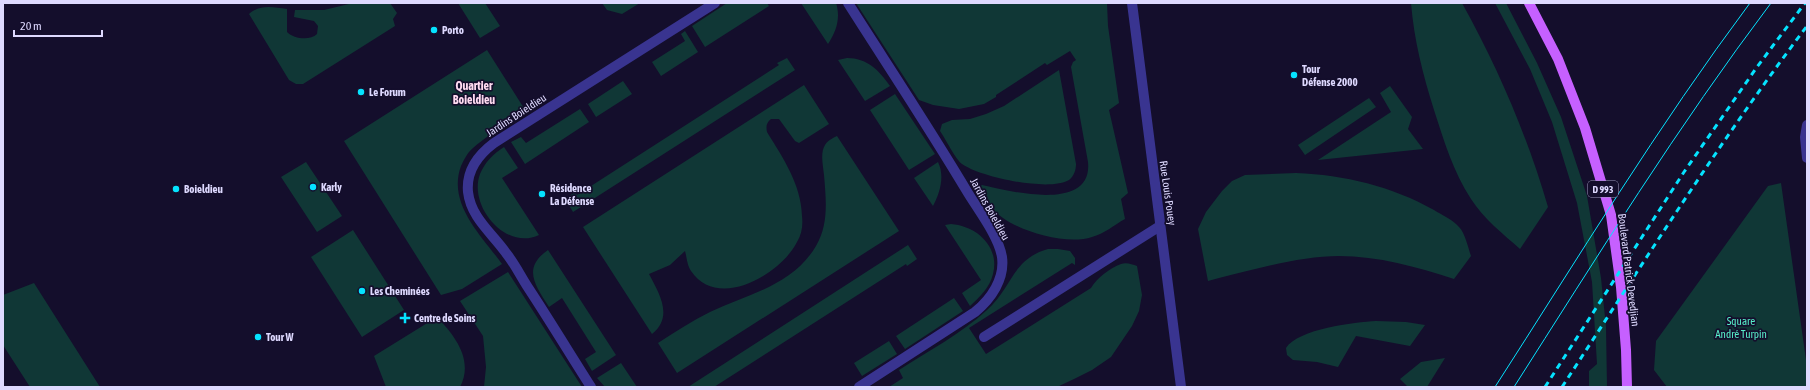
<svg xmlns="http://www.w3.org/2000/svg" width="1810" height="390" font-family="'Asap Condensed',sans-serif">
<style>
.green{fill:#103736}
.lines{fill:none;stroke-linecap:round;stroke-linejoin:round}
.service{stroke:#393490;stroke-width:10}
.minor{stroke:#393490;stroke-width:10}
.tertiary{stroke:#393490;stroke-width:10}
.primary{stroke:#c660ff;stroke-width:10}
.tram{stroke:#05e3ff;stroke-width:1}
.rail{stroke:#05e3ff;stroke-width:3;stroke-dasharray:6 5;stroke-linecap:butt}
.poi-dot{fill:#05e3ff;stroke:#140e2c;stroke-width:1.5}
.labels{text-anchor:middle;stroke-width:3.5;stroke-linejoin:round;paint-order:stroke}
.shield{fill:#140e2c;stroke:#a19cc0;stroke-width:1}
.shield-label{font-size:10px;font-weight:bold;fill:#ded9ff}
.poi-label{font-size:11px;font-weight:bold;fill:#ded9ff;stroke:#140e2c;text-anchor:start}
.street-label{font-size:11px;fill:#ded9ff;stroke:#140e2c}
.park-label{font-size:11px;fill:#57edc9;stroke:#140e2c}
.neighbourhood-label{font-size:12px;font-weight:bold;fill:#ffdbf1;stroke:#140e2c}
</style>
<rect width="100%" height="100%" fill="#140e2c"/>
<path class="green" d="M 353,3 L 390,3 L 397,13 L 393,19 L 395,26 L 303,84 L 296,84 L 289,80 L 249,14 C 260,4 273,7 287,9 L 287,32 C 294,39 310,41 317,34 L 318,26 L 314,21 L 294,17 L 295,10 L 324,10 Z
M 458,3 L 485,3 L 500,26 L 480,38 Z
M 602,3 L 640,3 L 622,14 L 607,10 Z
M 727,3 L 767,3 L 769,6 L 705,47 L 692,26 Z
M 801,3 L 836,3 C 841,18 836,32 828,44 Z
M 856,3 L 1107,3 L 1108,26 L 1119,103 L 1109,110 L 1128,193 L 1121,199 L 1125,219 C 1114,225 1104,234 1092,237 C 1068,245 1024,233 1003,218 C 993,211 986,201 978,191 L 978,188 L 982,185 C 1008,191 1093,213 1088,162 L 1071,67 L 1073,62 L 1076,60 L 1070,51 L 1047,65 L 1045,63 L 996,95 L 996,97 L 984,104 L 959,109 L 933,105 L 919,100 Z
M 1411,3 L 1462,3 C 1498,68 1527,135 1548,207 L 1520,249 C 1503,234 1484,219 1471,199 C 1453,171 1444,141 1434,110 C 1423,75 1414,40 1411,3 Z
M 1495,3 L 1506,3 L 1537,63 L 1561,117 L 1587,196 L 1601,278 L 1606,327 L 1607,387 L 1589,387 L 1589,371 L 1597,364 L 1592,282 L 1577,203 L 1552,122 L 1530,69 Z
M 685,31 L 698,52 L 661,76 L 652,62 L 685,41 L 681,34 Z
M 487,50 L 527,113 C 509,124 488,134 473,148 C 467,153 464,160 461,166 C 447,204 482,236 502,264 L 462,289 L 441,295 L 344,141 Z
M 787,58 L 795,70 L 573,212 L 565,199 L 575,192 L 577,195 L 779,65 L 777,63 Z
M 847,58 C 867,58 879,70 890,86 L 865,101 L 838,60 Z
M 1059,70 L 1076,164 C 1076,170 1074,176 1069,180 C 1049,192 980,177 962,164 C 956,160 945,138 940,131 L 942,124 L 952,120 L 970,119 L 986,114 L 1004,106 Z
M 623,81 L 632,94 L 596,117 L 588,104 Z
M 804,85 L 829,124 L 799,143 L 795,141 L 779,119 L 771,119 C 766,123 766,127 767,132 C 783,158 801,184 802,216 C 803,225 802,234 797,242 C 781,274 718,311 691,271 C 687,265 687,258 685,251 L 670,265 L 649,274 C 659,293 674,317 652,334 L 583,227 Z
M 1390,86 L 1412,117 L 1408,129 L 1423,149 L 1318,160 L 1391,112 L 1380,93 Z
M 895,94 L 935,154 L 909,170 L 870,110 Z
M 1369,98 L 1376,107 L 1305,155 L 1298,145 Z
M 580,109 L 589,122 L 525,164 L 511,142 L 521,137 L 526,143 Z
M 837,136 L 899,231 L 677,373 L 658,343 C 675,332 692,321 710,312 C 749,294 793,285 816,246 C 829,224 826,199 824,175 C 823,165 820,153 825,145 C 828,140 833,138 837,136 Z
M 504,147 L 518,168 L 502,178 L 539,235 C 506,251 468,206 480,174 C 485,162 493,154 504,147 Z
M 306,162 L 342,216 L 317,232 L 281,177 Z
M 938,162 C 945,176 940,193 933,206 L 914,178 Z
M 1296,173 C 1345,175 1391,186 1434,210 C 1442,215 1453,220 1459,227 C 1465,233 1468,247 1471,256 L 1454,279 C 1417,267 1378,256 1339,256 C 1299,256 1247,271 1208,281 L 1198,229 L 1206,212 L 1222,191 L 1232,181 L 1245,175 Z
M 1781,183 L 1807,367 L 1807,387 L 1667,387 L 1654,370 L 1656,341 L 1768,186 Z
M 951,224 C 977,226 1000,247 993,274 C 990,287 980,297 970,306 L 962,293 L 981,280 L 945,225 Z
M 353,230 L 404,310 L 362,337 L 311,257 Z
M 908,245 L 917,259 L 907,266 L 906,264 L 714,387 L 688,387 Z
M 1048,249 L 1058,249 L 1070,251 L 1075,258 L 1075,265 L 1072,263 L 969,328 L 986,354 L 1091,288 C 1097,278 1110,268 1121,264 C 1126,262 1132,264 1137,266 L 1142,295 L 1139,311 L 1132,326 L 1111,357 L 1092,370 L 1074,379 L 1057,387 L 889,387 L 903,378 L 899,370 C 928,351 961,334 987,310 C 1012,288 1012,259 1048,249 Z
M 548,250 L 616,355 L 592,371 L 585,359 L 596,352 L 562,298 L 549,307 C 535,285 522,268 548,250 Z
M 508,272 L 582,387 L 484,387 L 486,367 L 483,336 L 460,301 Z
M 34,283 L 100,387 L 30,387 L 3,345 L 3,295 Z
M 954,298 L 963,311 L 905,349 L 896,336 Z
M 437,317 C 455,336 474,360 460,387 L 386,387 L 374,356 Z
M 1376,321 L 1406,322 L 1425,325 L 1410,346 L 1356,336 L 1338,367 L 1317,362 L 1293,360 L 1287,355 L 1286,348 C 1298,329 1355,322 1376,321 Z
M 889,341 L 897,354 L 862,376 L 854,363 Z
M 1445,358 L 1427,387 L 1408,387 L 1400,379 L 1421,362 Z
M 621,363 L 637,387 L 605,387 L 597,378 Z"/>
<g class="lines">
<path class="service" d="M 848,3 C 888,66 930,129 968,193 C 979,211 999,237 1002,257 C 1005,279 991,299 975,312 L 859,387
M 984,337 L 1160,226
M 591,387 C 570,354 550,321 529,289 C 521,277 515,264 506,253 C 492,233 471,218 468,192 C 466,171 478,155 494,143 L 715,3"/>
<path class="minor" d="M 1807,125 L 1805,137 L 1807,158"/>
<path class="tertiary" d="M 1132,3 L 1181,387"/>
<path class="primary" d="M 1529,3 L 1558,59 L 1585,128 L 1611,215 L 1621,287 L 1626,350 L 1627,387"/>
<path class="tram" d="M 1495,387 C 1578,258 1658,126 1750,3
M 1514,387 C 1597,257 1678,126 1771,3"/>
<path class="rail" d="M 1545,387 L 1684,172 L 1757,67 L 1805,3
M 1562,387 C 1642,265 1719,142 1807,26"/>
</g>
<g class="poi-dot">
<circle cx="434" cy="30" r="4"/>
<circle cx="1294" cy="75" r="4"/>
<circle cx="361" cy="92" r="4"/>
<circle cx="313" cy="187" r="4"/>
<circle cx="176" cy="189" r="4"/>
<circle cx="542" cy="194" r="4"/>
<circle cx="362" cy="291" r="4"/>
<path d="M403 312h4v4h4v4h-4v4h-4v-4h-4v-4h4z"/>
<circle cx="258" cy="337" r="4"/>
</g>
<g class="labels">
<rect class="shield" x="1588" y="181" width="30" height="16" rx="3"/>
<g class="shield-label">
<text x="1603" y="193">D 993</text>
</g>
<g class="poi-label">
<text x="442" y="34">Porto</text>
<text x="1302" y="73">Tour<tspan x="1302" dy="13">Défense 2000</tspan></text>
<text x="369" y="96">Le Forum</text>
<text x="321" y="191">Karly</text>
<text x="550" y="192">Résidence<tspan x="550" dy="13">La Défense</tspan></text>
<text x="184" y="193">Boieldieu</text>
<text x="370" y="295">Les Cheminées</text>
<text x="414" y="322">Centre de Soins</text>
<text x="266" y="341">Tour W</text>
</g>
<g class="street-label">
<text transform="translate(516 115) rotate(-33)" y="4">Jardins Boieldieu</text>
<text transform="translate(1168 193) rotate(82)" y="4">Rue Louis Pouey</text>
<text transform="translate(990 209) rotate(61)" y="4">Jardins Boieldieu</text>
<text transform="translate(1629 270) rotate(83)" y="4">Boulevard Patrick Devedjian</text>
</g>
<g class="park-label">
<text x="1741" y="325">Square<tspan x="1741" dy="13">André Turpin</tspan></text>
</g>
<g class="neighbourhood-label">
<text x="474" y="90">Quartier<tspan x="474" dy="14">Boieldieu</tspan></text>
</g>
</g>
<rect width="1810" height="390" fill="none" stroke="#ded9ff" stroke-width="8"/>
<path d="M14 30v6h88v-6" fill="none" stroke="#ded9ff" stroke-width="2"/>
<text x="20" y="30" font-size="12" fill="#ded9ff" stroke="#140e2c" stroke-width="3" paint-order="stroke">20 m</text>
</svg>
